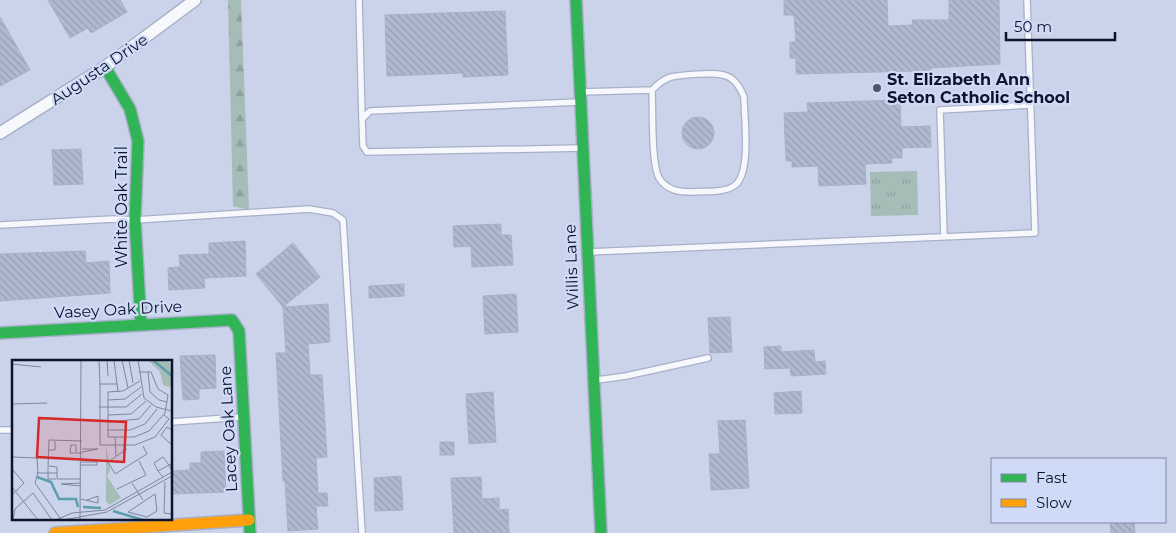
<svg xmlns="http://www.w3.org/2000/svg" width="1176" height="533" font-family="Montserrat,sans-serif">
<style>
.forest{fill:url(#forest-firs)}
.park{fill:url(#park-tufts)}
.building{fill:url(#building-back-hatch);stroke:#a7b0c7}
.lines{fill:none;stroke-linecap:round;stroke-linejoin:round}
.lane-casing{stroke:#a7b0c8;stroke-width:8}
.street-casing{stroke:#a7b0c8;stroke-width:14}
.fast-casing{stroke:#a7b0c8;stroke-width:14}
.slow-casing{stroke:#a7b0c8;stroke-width:14}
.lane{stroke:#f7f8fc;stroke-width:5.5}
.street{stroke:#f7f8fc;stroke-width:11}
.fast{stroke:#30b455;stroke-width:11}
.slow{stroke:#ff9f0a;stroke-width:11}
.poi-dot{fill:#4e566f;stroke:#cfdaf7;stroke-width:2}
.labels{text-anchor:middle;stroke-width:4.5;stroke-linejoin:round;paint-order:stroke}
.street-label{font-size:16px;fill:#0c132d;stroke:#cfdaf7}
.poi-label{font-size:16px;font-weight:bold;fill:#0c132d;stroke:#cfdaf7;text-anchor:start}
.inset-river{fill:none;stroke:#5b9eae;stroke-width:2.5}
.inset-road{fill:none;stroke:#7e869e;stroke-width:1}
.view{fill:#d62828;fill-opacity:0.15;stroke:#d62828;stroke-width:2.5}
.inset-edge{fill:none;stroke:#0c132d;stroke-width:2.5}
</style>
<defs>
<pattern id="forest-firs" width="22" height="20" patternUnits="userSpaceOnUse" patternTransform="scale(1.25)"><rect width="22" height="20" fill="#a6bcb7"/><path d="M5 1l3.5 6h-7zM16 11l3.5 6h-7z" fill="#8ea19e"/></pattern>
<pattern id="park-tufts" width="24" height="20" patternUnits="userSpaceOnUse" patternTransform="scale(1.25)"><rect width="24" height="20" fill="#a6bcb7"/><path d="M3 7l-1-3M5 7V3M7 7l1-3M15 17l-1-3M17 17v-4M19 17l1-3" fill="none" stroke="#8ea19e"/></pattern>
<pattern id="building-back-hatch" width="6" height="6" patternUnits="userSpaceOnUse" patternTransform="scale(1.25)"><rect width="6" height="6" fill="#b0b9d0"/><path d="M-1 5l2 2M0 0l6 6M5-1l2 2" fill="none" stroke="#969eb3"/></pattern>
</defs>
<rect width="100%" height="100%" fill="#cad3ea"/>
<path class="forest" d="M 228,0 L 241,0 L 249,210 L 233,206 Z"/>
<path class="park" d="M 917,171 L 918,215 L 871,216 L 870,172 Z"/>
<path class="building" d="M 48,0 L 120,0 L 127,12 L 91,33 L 88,28 L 70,38 Z
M 784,0 L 887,0 L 888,26 L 913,25 L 912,20 L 949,20 L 949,0 L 999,0 L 1000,64 L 931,68 L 931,71 L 917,71 L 796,74 L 796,58 L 790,58 L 790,42 L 796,42 L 794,15 L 784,15 Z
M 505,11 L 508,75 L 463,77 L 463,73 L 387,76 L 385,15 Z
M 0,17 L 30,70 L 0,86 Z
M 900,100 L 901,127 L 930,126 L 931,147 L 902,148 L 902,158 L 891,158 L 892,163 L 865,164 L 866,184 L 819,186 L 818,166 L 792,167 L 792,161 L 786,161 L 784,113 L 808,112 L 807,103 Z
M682 133a16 16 0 1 1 32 0a16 16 0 1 1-32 0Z
M 81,149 L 83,184 L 54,185 L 52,150 Z
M 501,224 L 501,235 L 511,235 L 513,265 L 472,267 L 471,246 L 454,247 L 453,226 Z
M 245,241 L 246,276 L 204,278 L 205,288 L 169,290 L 168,268 L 180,267 L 179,255 L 209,254 L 209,243 Z
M 293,243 L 320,277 L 283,307 L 256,274 Z
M 85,251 L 86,263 L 109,261 L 110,293 L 0,301 L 0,254 Z
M 404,284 L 404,296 L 369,298 L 369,286 Z
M 516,294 L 518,332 L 485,334 L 483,296 Z
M 328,304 L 330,342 L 308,344 L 310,375 L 322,375 L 327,457 L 316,458 L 318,493 L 327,493 L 328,506 L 316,506 L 318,529 L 288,531 L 285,481 L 283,481 L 276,353 L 286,353 L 283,307 Z
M 730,317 L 732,352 L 710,353 L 708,318 Z
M 781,346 L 781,352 L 814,350 L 815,362 L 825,361 L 826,374 L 791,376 L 790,368 L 765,369 L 764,347 Z
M 215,355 L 216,388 L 199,389 L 199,399 L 183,400 L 180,356 Z
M 801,391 L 802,413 L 775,414 L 774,393 Z
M 493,392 L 496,442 L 469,444 L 466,394 Z
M 745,420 L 749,488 L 711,490 L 709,454 L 720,454 L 718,421 Z
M 440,442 L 454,442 L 454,455 L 440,455 Z
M 224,451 L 226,492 L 171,494 L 171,471 L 190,470 L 190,463 L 201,463 L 201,452 Z
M 401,476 L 403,510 L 375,511 L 374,478 Z
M 481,477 L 482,499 L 499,498 L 499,510 L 508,509 L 509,533 L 454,533 L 451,478 Z
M 1110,522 L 1134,522 L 1135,533 L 1111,533 Z"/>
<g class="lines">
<defs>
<path id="lane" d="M 359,0 L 362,119
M 581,92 L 652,90 C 657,85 663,79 671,77 C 681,75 713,72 723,75 C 734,77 740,87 744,97 C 744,118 752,174 734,186 C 723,193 706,191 693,192 C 680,192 667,191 659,178 C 651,163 653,110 652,90
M 579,102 L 370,111 L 362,119 L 363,146 L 367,152 L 582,148
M 0,225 L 113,219 L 135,220 L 309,209 L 333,213 L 343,220 L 362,533
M 944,236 L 940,110 L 1030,105
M 588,252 L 1035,233 L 1027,0
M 597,380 L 626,376 L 708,358
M 171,422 L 242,417
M 0,430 L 14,430"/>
<path id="street" d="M 0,133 L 105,67 L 195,0"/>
<path id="fast" d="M 576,0 L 601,533
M 105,67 L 130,109 L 138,141 L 135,220 L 141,324
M 0,333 L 232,320 L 239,331 L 250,533"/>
<path id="slow" d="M 55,533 L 249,520"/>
</defs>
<use href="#lane" class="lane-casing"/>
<use href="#street" class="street-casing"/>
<use href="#fast" class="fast-casing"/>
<use href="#slow" class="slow-casing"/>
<use href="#lane" class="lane"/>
<use href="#street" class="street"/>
<use href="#fast" class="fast"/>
<use href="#slow" class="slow"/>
</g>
<circle class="poi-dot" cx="877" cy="88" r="5"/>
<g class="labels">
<g class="street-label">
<text transform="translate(99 69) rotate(-34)" y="6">Augusta Drive</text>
<text transform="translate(121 207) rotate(-90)" y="6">White Oak Trail</text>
<text transform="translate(571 267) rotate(-92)" y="6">Willis Lane</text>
<text transform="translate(118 309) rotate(-3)" y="6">Vasey Oak Drive</text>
<text transform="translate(228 429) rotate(-93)" y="6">Lacey Oak Lane</text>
</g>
<g class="poi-label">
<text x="887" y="85">St. Elizabeth Ann<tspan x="887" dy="18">Seton Catholic School</tspan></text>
</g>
</g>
<g transform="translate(12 360)">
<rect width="160" height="160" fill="#cad3ea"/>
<path d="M 136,0 L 155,0 L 160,5 L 160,28 L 151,25 L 148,12 Z" fill="#a6bcb7"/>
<path d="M 94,85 L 98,110 L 95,116 L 109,138 L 97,145 L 94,141 Z" fill="#a6bcb7"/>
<path class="inset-river" d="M 141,0 L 160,16M 25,117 L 39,122 L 47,139 L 64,139 L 66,147M 71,147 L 89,148M 101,151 L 131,160"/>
<path class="inset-road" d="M 87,0 L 88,24 L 105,24M 95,0 L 96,16M 102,0 L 106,32M 110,0 L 116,28M 117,0 L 121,23M 126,0 L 132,38 L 144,47 L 160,51M 0,4 L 29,7M 127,12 L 139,12 L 146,29 L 156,35 L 153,53 L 137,71 L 122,77 L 96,77 L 96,32 L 111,31 L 128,21M 136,12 L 138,32 L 147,40 L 155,42M 88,24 L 88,85 L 123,85 L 143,77 L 157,59 L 151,54M 96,40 L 113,39 L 129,27M 0,44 L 35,43M 87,47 L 114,47 L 130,34M 96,55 L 119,54 L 134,41M 96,62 L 127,59 L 139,45M 96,70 L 118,70 L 133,64 L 145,49M 160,70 L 155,67 L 149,75 L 160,85M 103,77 L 104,96M 70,89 L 86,89 L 70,92M 115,89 L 96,102 L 103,114 L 135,94 L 131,86M 36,90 L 43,90 L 43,81M 64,92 L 64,85 L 59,85 L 58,93 L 70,93M 0,97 L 25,98 L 26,113 L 36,113 L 36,107M 69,105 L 85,105 L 85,102 L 69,102M 0,109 L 12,123 L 0,135M 146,111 L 142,103 L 151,97 L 157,105 L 160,104M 26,112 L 23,123 L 48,158M 151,117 L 146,111 L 157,105 L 160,111M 44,119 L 36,119 L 36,113 L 45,113M 69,119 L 45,119 L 45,107 L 36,106 L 37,80 L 70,81M 153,122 L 152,153 L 160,154M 120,123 L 131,140M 69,126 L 49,124 L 69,123M 0,127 L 26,160M 105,129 L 134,115 L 127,101M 143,134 L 145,151 L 135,157 L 116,152 ZM 69,139 L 86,143 L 86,136 L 75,140M 1,160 L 3,149 L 21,133 L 40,160M 44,160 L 60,153 L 93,150 L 160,112M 51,160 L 95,152 L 160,116M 68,160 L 69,0"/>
<path class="view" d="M 27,58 L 114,62 L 112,102 L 25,97 Z"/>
<rect width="160" height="160" class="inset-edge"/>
</g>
<rect x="991" y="458" width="175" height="65" fill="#cfdaf7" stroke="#818aa6"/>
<rect x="1001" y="474" width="25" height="8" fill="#30b455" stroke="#818aa6"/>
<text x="1036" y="483" font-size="15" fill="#0c132d">Fast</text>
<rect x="1001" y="499" width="25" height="8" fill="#ff9f0a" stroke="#818aa6"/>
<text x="1036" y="508" font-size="15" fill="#0c132d">Slow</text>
<path d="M1006 32v8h109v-8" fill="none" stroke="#0c132d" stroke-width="2.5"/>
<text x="1014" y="32" font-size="15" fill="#0c132d" stroke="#cfdaf7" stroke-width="4" paint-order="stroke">50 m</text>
</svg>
